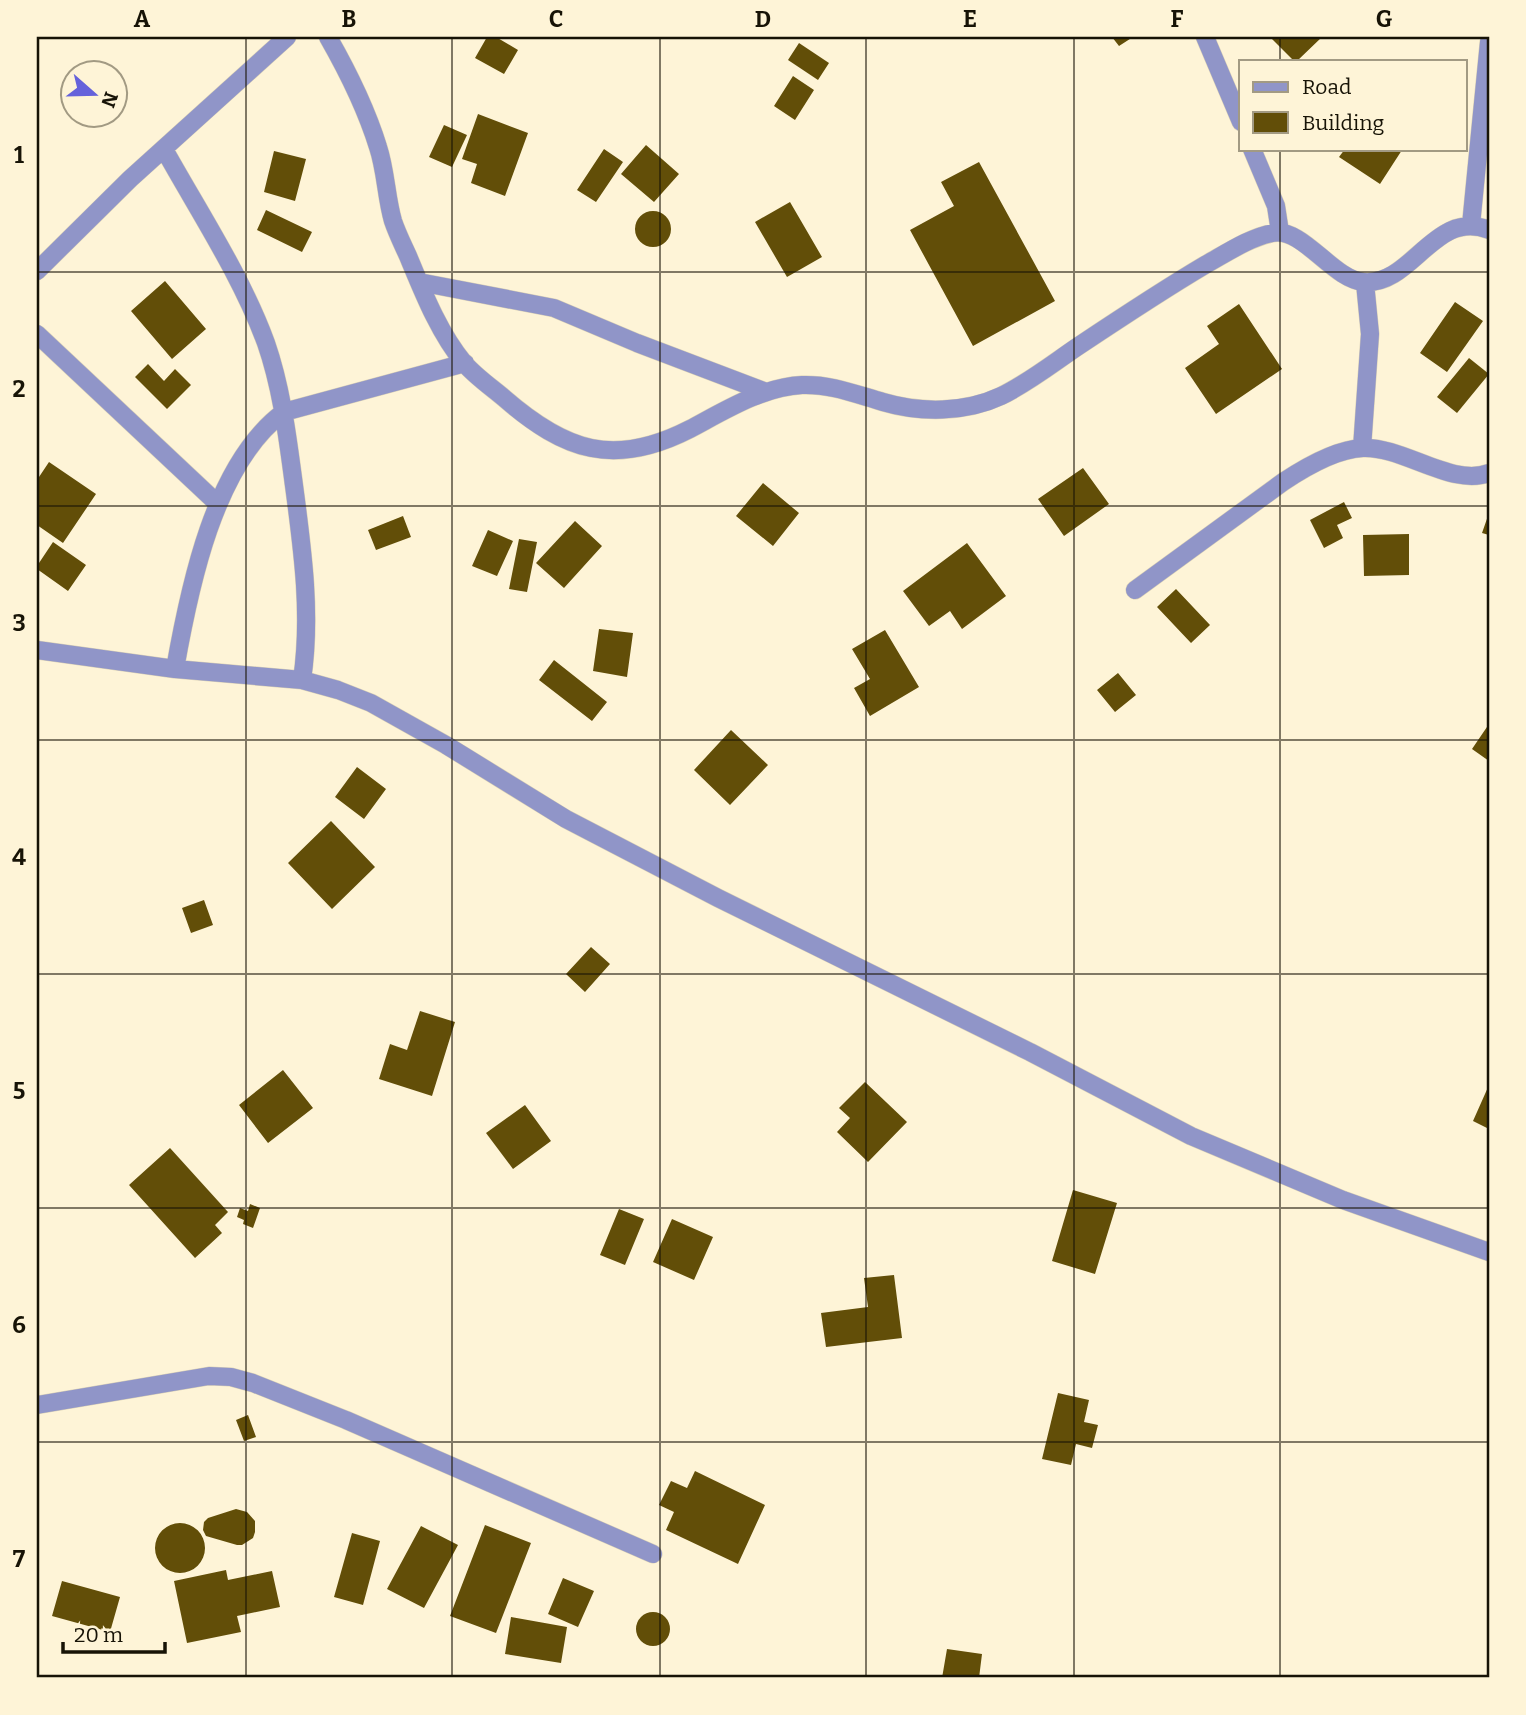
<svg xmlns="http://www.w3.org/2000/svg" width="1526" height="1715" font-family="Bitter,serif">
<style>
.building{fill:#624e08}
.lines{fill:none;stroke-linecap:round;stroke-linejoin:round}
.minor-casing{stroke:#d9d0b6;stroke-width:19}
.minor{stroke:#9095c8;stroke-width:18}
.grid{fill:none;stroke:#171306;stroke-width:2;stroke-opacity:0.55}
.neatline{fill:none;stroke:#171306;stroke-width:2.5}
.grid-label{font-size:23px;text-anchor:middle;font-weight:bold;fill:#171306}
</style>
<rect width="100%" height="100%" fill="#fef4d7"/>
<path class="building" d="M 487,37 L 496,37 L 518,50 L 504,74 L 475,58 Z
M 1112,37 L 1133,37 L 1119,46 Z
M 1270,37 L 1322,37 L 1297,61 L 1294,61 Z
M 799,43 L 829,63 L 818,80 L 788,60 Z
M 793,76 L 814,90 L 795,120 L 774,106 Z
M 478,114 L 528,133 L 505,196 L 471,183 L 477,164 L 462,159 Z
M 444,125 L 467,135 L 452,167 L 429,157 Z
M 646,145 L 679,174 L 654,202 L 621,174 Z
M 604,149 L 623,162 L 596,202 L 577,190 Z
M 1345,149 L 1400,149 L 1402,150 L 1380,184 L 1339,157 Z
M 274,151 L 306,159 L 295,201 L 264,192 Z
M 979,162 L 1055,301 L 973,346 L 910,230 L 954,206 L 941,182 Z
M 790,202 L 822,257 L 787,277 L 755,222 Z
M 266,210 L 312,232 L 302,252 L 257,230 Z
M635 229a18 18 0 1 1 36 0a18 18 0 1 1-36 0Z
M 165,281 L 206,329 L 172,359 L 131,311 Z
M 1455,302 L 1483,321 L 1447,372 L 1420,353 Z
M 1239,304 L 1282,369 L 1216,414 L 1185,368 L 1219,344 L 1207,326 Z
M 1469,358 L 1489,374 L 1457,413 L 1437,397 Z
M 148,364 L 164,381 L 175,369 L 191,385 L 167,409 L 135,377 Z
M 49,462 L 96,494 L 63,543 L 37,525 L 37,480 Z
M 1083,468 L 1109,504 L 1064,536 L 1038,499 Z
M 763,483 L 799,513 L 773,546 L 736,516 Z
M 1344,502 L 1352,518 L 1337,525 L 1343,538 L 1324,548 L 1310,520 Z
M 1489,513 L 1489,535 L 1482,533 Z
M 403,516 L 411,537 L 376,550 L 368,530 Z
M 575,521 L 602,546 L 564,588 L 536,563 Z
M 488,530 L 513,541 L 497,576 L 472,566 Z
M 1409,534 L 1409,575 L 1364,576 L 1363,535 Z
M 519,539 L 537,542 L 527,592 L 509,589 Z
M 53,542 L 86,565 L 68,591 L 37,569 L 37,566 Z
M 967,543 L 1006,596 L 962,629 L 950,611 L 929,626 L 903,591 Z
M 1176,589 L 1210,625 L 1191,643 L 1157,607 Z
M 599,629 L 633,633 L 627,677 L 593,671 Z
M 885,630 L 919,687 L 870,716 L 854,688 L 870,679 L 852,649 Z
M 554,660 L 607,702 L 592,721 L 539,680 Z
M 1118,673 L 1136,695 L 1115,712 L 1097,690 Z
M 1489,724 L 1489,761 L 1472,749 Z
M 731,730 L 768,765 L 730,805 L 694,770 Z
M 357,767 L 386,789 L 364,819 L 335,797 Z
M 331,821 L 375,867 L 332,909 L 288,863 Z
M 204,900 L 213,925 L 191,933 L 182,908 Z
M 591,947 L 610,964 L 585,992 L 566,974 Z
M 420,1011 L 455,1022 L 432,1096 L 379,1079 L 390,1044 L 407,1050 Z
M 283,1070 L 313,1108 L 268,1143 L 239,1105 Z
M 865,1082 L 907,1122 L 868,1162 L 837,1132 L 850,1118 L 839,1108 Z
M 1489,1085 L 1489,1129 L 1473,1121 Z
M 525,1105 L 551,1141 L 513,1169 L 486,1133 Z
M 170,1148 L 228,1212 L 215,1225 L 222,1233 L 195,1258 L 129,1185 Z
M 1073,1190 L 1117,1203 L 1095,1274 L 1052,1261 Z
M 250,1204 L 260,1208 L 253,1228 L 243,1224 L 244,1220 L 237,1217 L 240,1208 L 248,1211 Z
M 619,1209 L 644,1219 L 625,1265 L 600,1255 Z
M 672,1219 L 713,1237 L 694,1280 L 653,1262 Z
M 894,1275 L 902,1338 L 826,1347 L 821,1313 L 868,1307 L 864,1278 Z
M 1058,1393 L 1089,1400 L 1084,1422 L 1098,1425 L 1092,1448 L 1076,1444 L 1071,1465 L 1042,1459 Z
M 248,1415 L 256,1437 L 244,1441 L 236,1420 Z
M 695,1471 L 765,1505 L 738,1564 L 666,1530 L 674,1512 L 659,1505 L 671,1481 L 687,1488 Z
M 236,1509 L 247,1512 L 255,1521 L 255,1532 L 253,1538 L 242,1545 L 237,1545 L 206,1536 L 203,1530 L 204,1522 L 208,1518 Z
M155 1548a25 25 0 1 1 50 0a25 25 0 1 1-50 0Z
M 485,1525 L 531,1543 L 496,1633 L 450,1616 Z
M 421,1526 L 458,1545 L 424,1608 L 387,1589 Z
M 352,1533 L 380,1541 L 363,1605 L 334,1597 Z
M 226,1570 L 228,1580 L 272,1571 L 280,1607 L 237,1616 L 241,1632 L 187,1643 L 174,1581 Z
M 563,1578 L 594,1591 L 578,1627 L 548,1614 Z
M 62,1581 L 120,1597 L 110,1632 L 52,1616 Z
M636 1629a17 17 0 1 1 34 0a17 17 0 1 1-34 0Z
M 511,1617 L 567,1627 L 561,1663 L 505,1654 Z
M 947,1649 L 982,1654 L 979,1678 L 942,1678 Z"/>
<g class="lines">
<defs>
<path id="minor" d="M 328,37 C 348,72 366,108 378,147 C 386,171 386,197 393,221 C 397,233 403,245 408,256 C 423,292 439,333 464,363 C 475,376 491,387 504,398 C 565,451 614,468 690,429 C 724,411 762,387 802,385 C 831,384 855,394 883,402 C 920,413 965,413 1001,396 C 1028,383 1052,364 1077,347 C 1119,319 1161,291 1205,265 C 1225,254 1250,237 1273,233 C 1303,227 1333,280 1364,282 C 1412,286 1435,208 1489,230
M 1205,37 L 1241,122
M 164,149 C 199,212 241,275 266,343 C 281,386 287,433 293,478 C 302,546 312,613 302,680
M 1252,149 L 1276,206 L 1280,232
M 1471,225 L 1489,42
M 37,271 L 130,179 L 287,37
M 419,282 L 554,308 L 637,343 L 766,392
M 37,334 L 218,504
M 1362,448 L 1370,334 L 1365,283
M 1135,590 L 1283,482 C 1304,468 1336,449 1363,448 C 1403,446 1451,487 1489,473
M 37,650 L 175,669 L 302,680 L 338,690 L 371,703 L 446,745 L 566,819 L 718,898 L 1030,1052 L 1191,1136 L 1343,1200 L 1489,1252
M 175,669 C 189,589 214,463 284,412 L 465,363
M 37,1405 L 209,1376 L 231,1377 L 253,1383 L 346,1420 L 653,1554"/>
</defs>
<use href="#minor" class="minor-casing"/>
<use href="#minor" class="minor"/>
</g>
<path class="grid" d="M 246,37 L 246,1678M 452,37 L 452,1678M 660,37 L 660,1678M 866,37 L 866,1678M 1074,37 L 1074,1678M 1280,37 L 1280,61M 1280,149 L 1280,1678M 37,272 L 1489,272M 37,506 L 1489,506M 37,740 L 1489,740M 37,974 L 1489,974M 37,1208 L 1489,1208M 37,1442 L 1489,1442"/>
<rect width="1526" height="1715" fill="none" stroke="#fef4d7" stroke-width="77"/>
<rect x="1239" y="60" width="228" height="91" fill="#fef4d7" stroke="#a29a83" stroke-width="2"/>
<rect x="1253" y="82" width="35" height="10" fill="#9095c8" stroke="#a29a83" stroke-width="2"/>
<text x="1302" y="94" font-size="21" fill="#171306">Road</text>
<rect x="1253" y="112" width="35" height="21" fill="#624e08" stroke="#a29a83" stroke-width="2"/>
<text x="1302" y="130" font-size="21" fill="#171306">Building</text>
<g transform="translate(94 94) rotate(110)"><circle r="33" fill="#fef4d7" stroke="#a29a83" stroke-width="2"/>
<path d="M0-5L12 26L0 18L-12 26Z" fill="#6562db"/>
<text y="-10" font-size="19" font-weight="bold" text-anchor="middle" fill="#171306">N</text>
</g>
<path d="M63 1642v10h102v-10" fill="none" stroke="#171306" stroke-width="3.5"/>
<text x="74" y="1642" font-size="21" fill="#171306" stroke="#fef4d7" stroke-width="5" paint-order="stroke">20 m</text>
<rect x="38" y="38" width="1450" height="1638" class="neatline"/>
<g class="grid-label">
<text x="142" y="27">A</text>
<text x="349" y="27">B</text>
<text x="556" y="27">C</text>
<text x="763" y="27">D</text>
<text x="970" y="27">E</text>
<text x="1177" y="27">F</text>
<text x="1384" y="27">G</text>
<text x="19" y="163">1</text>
<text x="19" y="397">2</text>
<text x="19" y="631">3</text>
<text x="19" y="865">4</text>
<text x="19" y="1099">5</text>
<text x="19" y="1333">6</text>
<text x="19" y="1567">7</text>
</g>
</svg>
